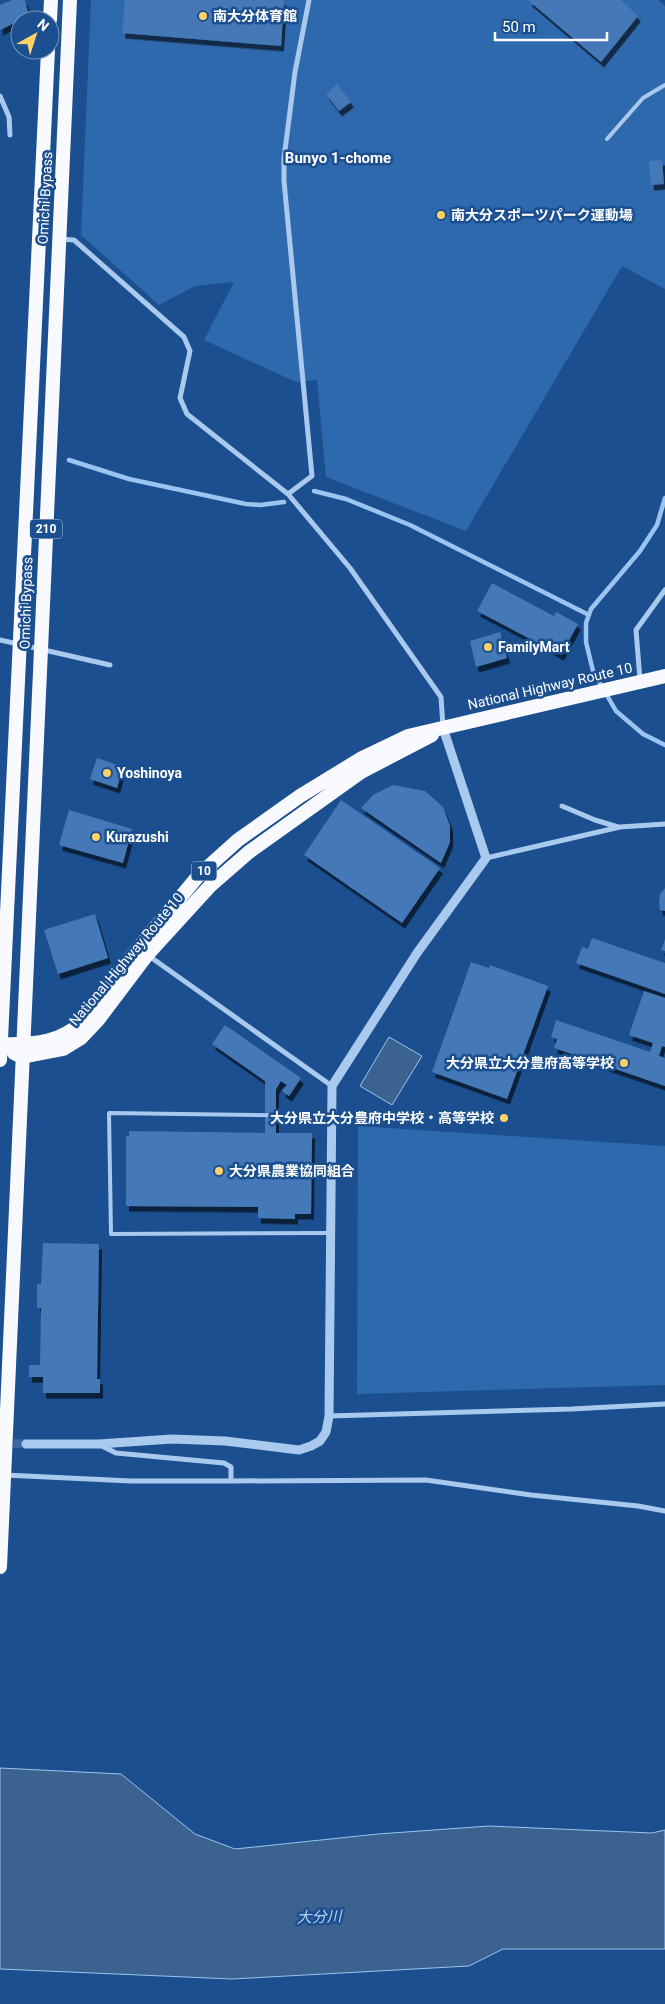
<svg xmlns="http://www.w3.org/2000/svg" width="665" height="2004" font-family="Roboto,'Noto Sans JP',sans-serif">
<style>
.green{fill:#2e69ad}
.water{fill:#3c6290;stroke:#9cc4f0}
.lines{fill:none;stroke-linecap:round;stroke-linejoin:round}
.stream{stroke:#9cc4f0;stroke-width:4.5}
.building{fill:#4478b7;filter:url(#shadow)}
.tertiary-tunnel{stroke:#3d69a0;stroke-width:9;stroke-dasharray:9 4.5;stroke-linecap:butt}
.service{stroke:#a9c9ee;stroke-width:4}
.minor{stroke:#a9c9ee;stroke-width:5}
.tertiary{stroke:#a9c9ee;stroke-width:9}
.trunk{stroke:#f8faff;stroke-width:14}
.poi-dot{fill:#ffd166;stroke:#1b4f8f;stroke-width:2}
.labels{text-anchor:middle;stroke-width:5;stroke-linejoin:round;paint-order:stroke}
.shield{fill:#1b4f8f;stroke:#bbcadd;stroke-width:1}
.shield-label{font-size:12px;font-weight:bold;fill:#fff}
.poi-label{font-size:14px;font-weight:bold;fill:#fff;stroke:#1b4f8f;text-anchor:start}
.street-label{font-size:14px;fill:#fff;stroke:#1b4f8f}
.neighbourhood-label{font-size:15px;font-weight:bold;fill:#fff;stroke:#1b4f8f}
.water-label{font-size:15px;font-style:italic;fill:#b5d3f5;stroke:#1b4f8f}
</style>
<defs>
<filter id="shadow"><feDropShadow dx="3" dy="5.5" stdDeviation="0" flood-color="#0009"/></filter>
</defs>
<rect width="100%" height="100%" fill="#1b4f8f"/>
<path class="green" d="M 91,0 L 658,0 L 665,6 L 665,289 L 622,266 L 466,531 L 326,477 L 317,380 L 296,382 L 204,340 L 234,282 L 195,286 L 159,305 L 81,235 Z
M 358,1126 L 665,1146 L 665,1385 L 357,1394 Z"/>
<path class="water" d="M 389,1037 L 422,1056 L 392,1105 L 360,1086 Z
M 0,1768 L 121,1774 L 195,1834 L 235,1849 L 378,1834 L 489,1826 L 652,1833 L 665,1830 L 665,1949 L 503,1949 L 469,1966 L 232,1979 L 0,1969 Z"/>
<g class="lines">
<path class="stream" d="M 69,460 L 129,479 L 246,504 L 260,505 L 284,502
M 314,491 L 346,499 L 410,525 L 589,615
M 665,498 L 657,525 L 640,551 L 591,609 L 586,623 L 586,642 L 593,671 L 616,711 L 643,734 L 665,745"/>
</g>
<path class="building" d="M 12,0 L 25,0 L 29,16 L 0,30 L 0,5 Z
M 125,0 L 284,0 L 281,46 L 122,33 Z
M 528,0 L 621,0 L 638,16 L 601,62 Z
M 337,84 L 351,102 L 339,111 L 326,94 Z
M 662,160 L 664,184 L 651,185 L 649,161 Z
M 492,583 L 554,616 L 556,612 L 578,624 L 561,655 L 477,611 Z
M 500,632 L 507,658 L 476,667 L 470,641 Z
M 97,758 L 123,767 L 117,788 L 90,779 Z
M 393,785 L 425,791 L 443,807 L 450,826 L 450,842 L 441,863 L 361,808 L 373,795 Z
M 341,800 L 440,868 L 402,923 L 304,855 Z
M 69,810 L 132,829 L 123,863 L 59,845 Z
M 665,888 L 665,911 L 660,910 L 659,902 L 660,894 Z
M 95,914 L 108,958 L 58,974 L 44,930 Z
M 592,938 L 665,963 L 665,994 L 576,963 L 582,947 L 588,949 Z
M 665,939 L 665,951 L 661,950 Z
M 471,962 L 489,968 L 490,965 L 548,986 L 507,1099 L 432,1072 Z
M 644,991 L 665,998 L 665,1047 L 662,1046 L 659,1056 L 665,1058 L 665,1086 L 554,1048 L 557,1039 L 551,1037 L 556,1020 L 650,1052 L 653,1043 L 629,1035 Z
M 225,1025 L 301,1078 L 289,1096 L 282,1091 L 287,1085 L 281,1081 L 276,1089 L 276,1133 L 312,1133 L 311,1214 L 295,1214 L 295,1219 L 258,1218 L 258,1207 L 126,1206 L 126,1136 L 129,1137 L 129,1131 L 265,1133 L 265,1081 L 212,1044 Z
M 43,1243 L 99,1244 L 97,1379 L 100,1379 L 100,1393 L 43,1393 L 43,1377 L 29,1377 L 29,1365 L 40,1365 L 41,1308 L 37,1308 L 37,1284 L 41,1284 Z"/>
<g class="lines">
<path class="tertiary-tunnel" d="M 0,1443 L 26,1444"/>
<path class="service" d="M 607,139 L 643,98 L 665,85
M 331,1233 L 111,1234 L 109,1113 L 332,1116"/>
<path class="minor" d="M 0,96 L 9,117 L 10,135
M 59,239 L 74,240 L 184,337 L 190,351 L 180,398 L 187,414 L 288,494 L 350,568 L 441,697 L 443,727
M 288,494 L 312,476 L 284,181 L 284,158 L 295,72 L 309,0
M 0,640 L 110,665
M 640,680 L 636,630 L 665,590
M 562,806 L 595,820 L 618,827
M 486,858 L 620,827 L 665,824
M 149,956 L 332,1086
M 329,1416 L 572,1409 L 665,1404
M 5,1475 L 131,1481 L 231,1481 L 231,1467 L 224,1463 L 116,1453 L 102,1446
M 231,1481 L 426,1480 L 531,1495 L 638,1506 L 665,1511"/>
<path class="tertiary" d="M 26,1444 L 99,1444 L 172,1439 L 225,1441 L 299,1450 L 311,1446 L 320,1441 L 326,1432 L 329,1416 L 332,1086 L 417,953 L 486,858 L 443,728"/>
<path class="trunk" d="M 50,20 L 51,0
M 1,1044 C 36,1045 62,1043 88,1017 L 130,958 L 199,875 L 238,840 L 300,796 L 362,758 L 408,736 L 665,676
M 14,1053 L 22,1057 L 63,1049 L 81,1038 L 98,1020 L 147,955 L 210,886 L 249,852 L 361,772 L 432,735
M 0,1060 L 48,50
M 0,1567 L 70,0"/>
</g>
<g class="poi-dot">
<circle cx="203" cy="16" r="5"/>
<circle cx="441" cy="215" r="5"/>
<circle cx="488" cy="647" r="5"/>
<circle cx="107" cy="773" r="5"/>
<circle cx="96" cy="837" r="5"/>
<circle cx="624" cy="1063" r="5"/>
<circle cx="504" cy="1118" r="5"/>
<circle cx="219" cy="1171" r="5"/>
</g>
<g class="labels">
<g class="shield">
<rect x="30" y="519.5" width="32" height="19" rx="4"/>
<rect x="191.5" y="861.5" width="25" height="19" rx="4"/>
</g>
<g class="shield-label">
<text x="46" y="533">210</text>
<text x="204" y="875">10</text>
</g>
<g class="poi-label">
<text x="213" y="21">南大分体育館</text>
<text x="451" y="220">南大分スポーツパーク運動場</text>
<text x="498" y="652">FamilyMart</text>
<text x="117" y="778">Yoshinoya</text>
<text x="106" y="842">Kurazushi</text>
<text x="614" y="1068" text-anchor="end">大分県立大分豊府高等学校</text>
<text x="494" y="1123" text-anchor="end">大分県立大分豊府中学校・高等学校</text>
<text x="229" y="1176">大分県農業協同組合</text>
</g>
<g class="street-label">
<text transform="translate(45 198) rotate(-87)" y="5">Omichi Bypass</text>
<text transform="translate(26 603) rotate(-88)" y="5">Omichi Bypass</text>
<text transform="translate(550 686) rotate(-13)" y="5">National Highway Route 10</text>
<text transform="translate(126 959) rotate(-50)" y="5">National Highway Route 10</text>
</g>
<g class="neighbourhood-label">
<text x="338" y="163">Bunyo 1-chome</text>
</g>
<g class="water-label">
<text transform="translate(319 1917) rotate(-2)" y="5">大分川</text>
</g>
</g>
<g transform="translate(35 35) rotate(39)"><circle r="24" fill="#1b4f8f" stroke="#7695bc"/>
<path d="M0-4L9 19L0 12L-9 19Z" fill="#ffd166"/>
<text y="-8" font-size="14" font-weight="bold" text-anchor="middle" fill="#ffffff">N</text>
</g>
<path d="M495 32v8h112v-8" fill="none" stroke="#ffffff" stroke-width="2.5"/>
<text x="502" y="32" font-size="15" fill="#ffffff" stroke="#1b4f8f" stroke-width="4" paint-order="stroke">50 m</text>
</svg>
